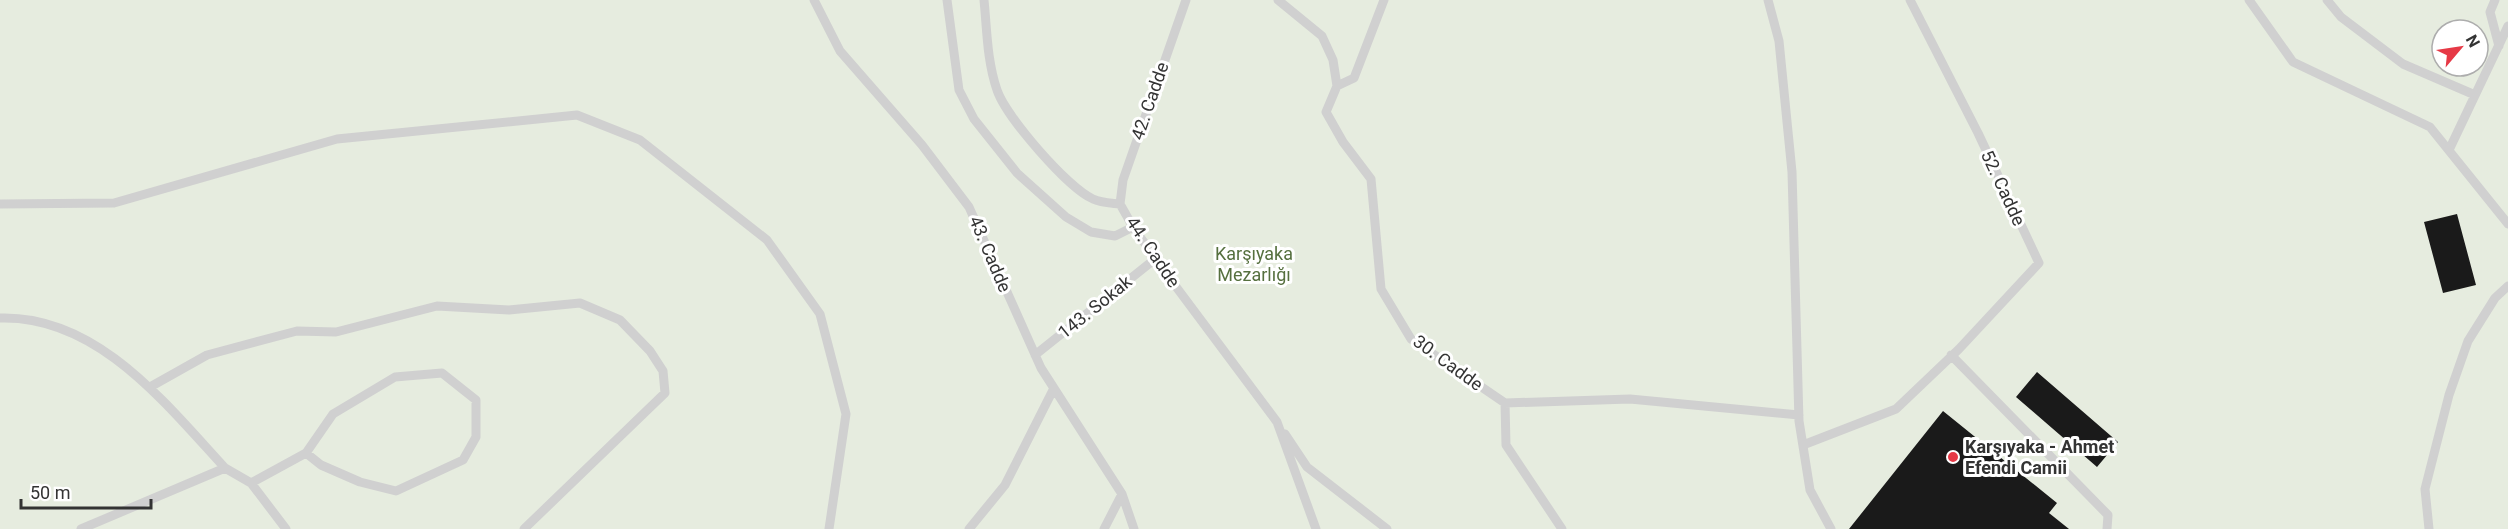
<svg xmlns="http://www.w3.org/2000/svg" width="2508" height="529" font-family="Roboto,sans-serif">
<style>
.green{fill:#e6ecdf;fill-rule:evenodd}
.building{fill:#1a1a1a}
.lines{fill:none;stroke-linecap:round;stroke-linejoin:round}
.service{stroke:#d0d0d0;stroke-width:9}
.poi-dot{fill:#e63946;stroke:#fff;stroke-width:2}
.labels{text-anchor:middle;stroke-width:6;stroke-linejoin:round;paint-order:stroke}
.street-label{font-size:18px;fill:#333;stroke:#fff}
.park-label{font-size:18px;fill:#56703f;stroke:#fff}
.poi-label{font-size:18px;font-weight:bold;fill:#333;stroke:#fff;text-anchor:start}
</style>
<rect width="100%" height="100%" fill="#fff"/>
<path class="green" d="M 0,0 L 2508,0 L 2508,529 L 0,529 ZM 2442,30 L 2478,30 L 2478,66 L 2442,66 Z"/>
<path class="building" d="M 2457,214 L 2476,285 L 2443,293 L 2424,222 Z
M 2037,372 L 2118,442 L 2097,467 L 2016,397 Z
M 1943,411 L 2057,503 L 2049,513 L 2069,529 L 1849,529 Z"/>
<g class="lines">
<path class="service" d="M 814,0 L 840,51 L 922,145 L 969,207 L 1041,368 L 1122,494 L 1134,529
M 947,0 L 959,90 L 974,119 L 1017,173 L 1066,217 L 1091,232 L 1115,236 L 1133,227
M 984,0 C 987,30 987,61 997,90 C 1006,117 1068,188 1093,199 C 1101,203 1112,203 1120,204
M 1278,0 L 1322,36 L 1333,60 L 1337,86 L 1354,78 L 1384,0
M 1768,0 L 1779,41 L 1792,172 L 1799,421 L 1810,490 L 1831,529
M 2249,0 L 2293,62 L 2430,127 L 2508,224
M 2327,0 L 2341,17 L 2403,64 L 2475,95
M 2495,0 L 2490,12 L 2499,46
M 1337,86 L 1326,112 L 1343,142 L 1371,179 L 1381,289 L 1411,339 L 1505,403 L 1506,445 L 1562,529
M 2449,150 L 2508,26
M 0,204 L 114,203 L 337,139 L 577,115 L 640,140 L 767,240 L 820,314 L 846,414 L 829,529
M 1120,204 L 1133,227 L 1171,280 L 1277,422 L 1316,529
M 1120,204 L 1123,180 L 1186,0
M 0,318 C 97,315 165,403 225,468
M 1035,355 L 1155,259
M 1951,355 L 2108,515 L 2107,529
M 150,387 L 207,355 L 297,331 L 336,332 L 437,306 L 509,310 L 580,303 L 620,320 L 650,351 L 663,371 L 665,393 L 524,529
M 1505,403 L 1630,399 L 1799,415
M 1285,434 L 1307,467 L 1387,529
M 1803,445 L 1896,409 L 1959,349 L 2039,263 L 1978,133 L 1910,0
M 251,483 L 306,453 L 333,414 L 395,377 L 442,373 L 476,400 L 476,437 L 463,460 L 396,491 L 360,482 L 321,465 L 306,453
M 81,529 L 225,468 L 251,483 L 286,529
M 969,529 L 1005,485 L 1053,390
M 1104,529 L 1122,494
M 2429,529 L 2425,489 L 2449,395 L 2468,341 L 2495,298 L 2508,286"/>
</g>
<circle class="poi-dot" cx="1953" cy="457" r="6"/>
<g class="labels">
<g class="street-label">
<text transform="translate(1150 101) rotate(-71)" y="6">42. Cadde</text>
<text transform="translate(2003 188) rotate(65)" y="6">52. Cadde</text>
<text transform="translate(1153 252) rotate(56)" y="6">44. Cadde</text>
<text transform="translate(990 254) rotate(67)" y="6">43. Cadde</text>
<text transform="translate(1095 307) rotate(-39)" y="6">143. Sokak</text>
<text transform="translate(1448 363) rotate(36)" y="6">30. Cadde</text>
</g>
<g class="park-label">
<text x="1254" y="260">Karşıyaka<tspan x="1254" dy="21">Mezarlığı</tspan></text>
</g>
<g class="poi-label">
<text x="1965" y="453">Karşıyaka - Ahmet<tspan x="1965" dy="21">Efendi Camii</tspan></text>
</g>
</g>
<g transform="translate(2460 48) rotate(61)"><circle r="28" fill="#ffffff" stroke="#adadad" stroke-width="1.5"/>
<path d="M0-4.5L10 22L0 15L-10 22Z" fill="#e63946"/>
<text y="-9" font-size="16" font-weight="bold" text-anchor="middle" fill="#333333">N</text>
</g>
<path d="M21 499v9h130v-9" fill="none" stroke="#333333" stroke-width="3"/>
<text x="30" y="499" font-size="18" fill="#333333" stroke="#ffffff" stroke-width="4.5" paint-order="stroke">50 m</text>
</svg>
